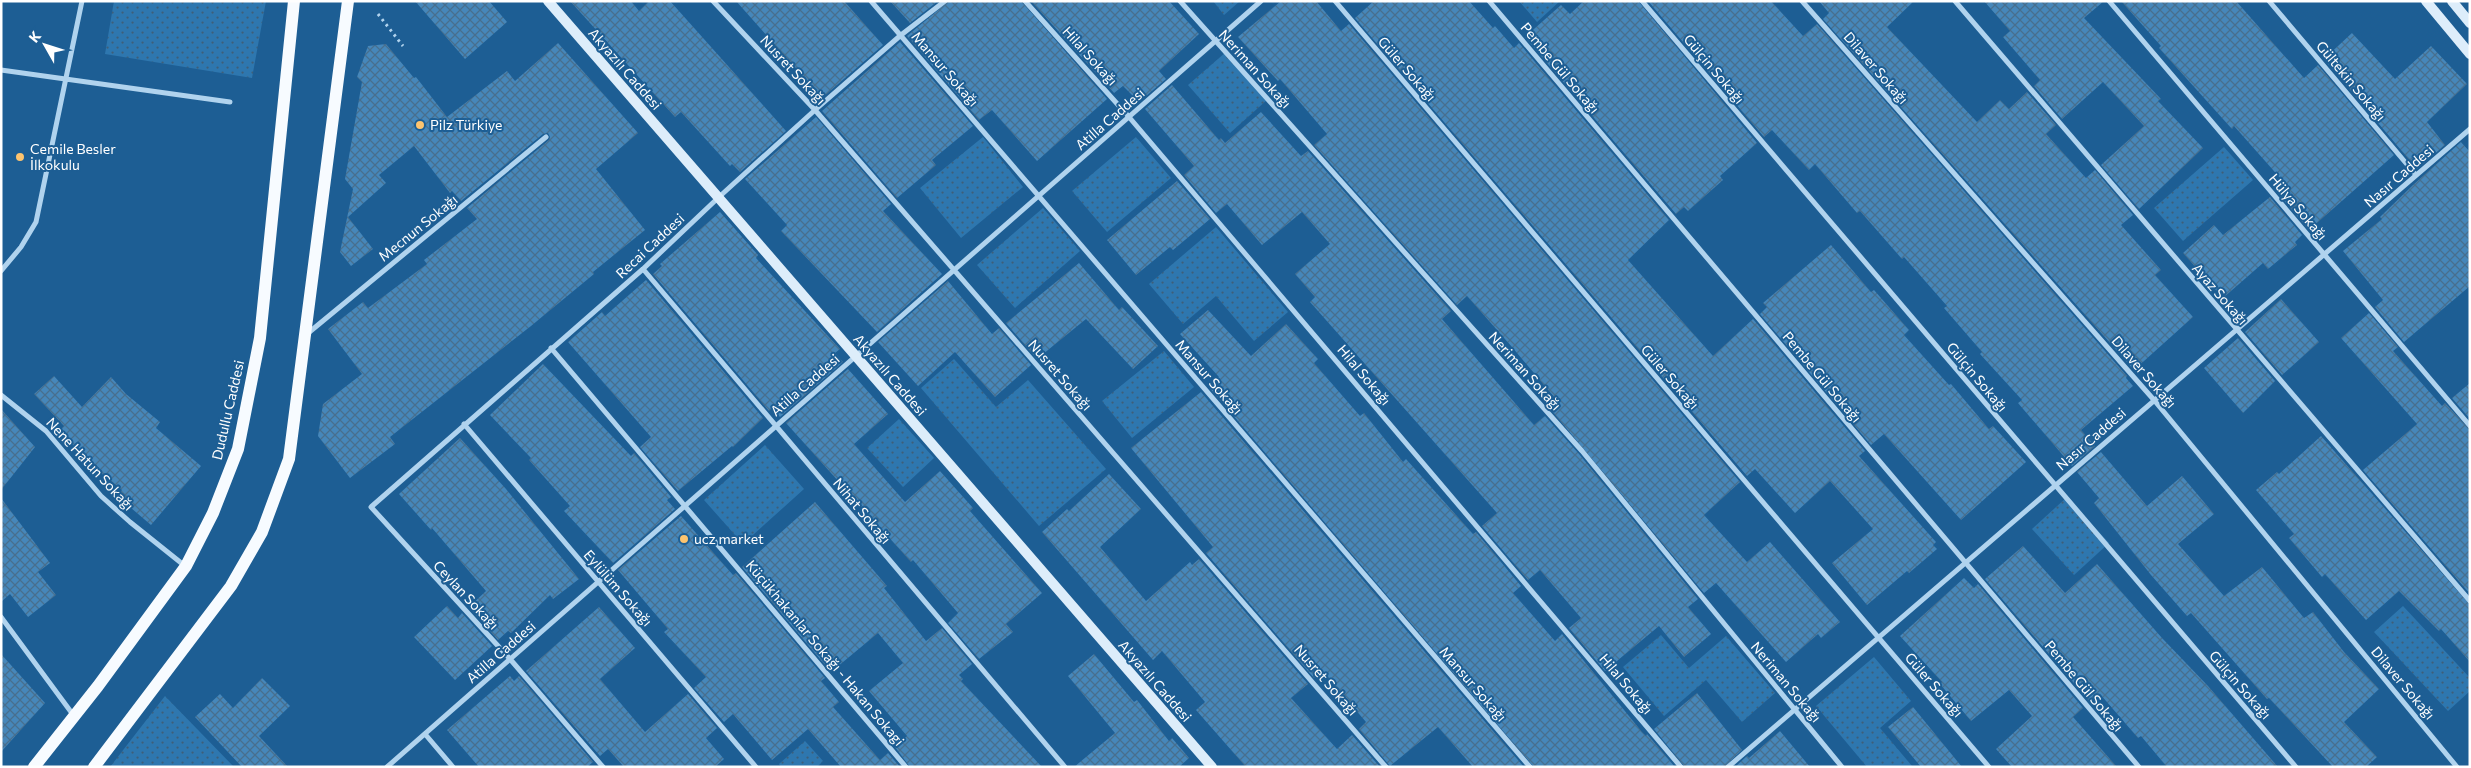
<svg xmlns="http://www.w3.org/2000/svg" width="2471" height="768" font-family="Commissioner,sans-serif">
<style>
.green{fill:url(#green-dots)}
.building{fill:url(#building-cross-hatch)}
.lines{fill:none;stroke-linecap:round;stroke-linejoin:round}
.path{stroke:#b0d3ee;stroke-width:3;stroke-dasharray:2.5 4;stroke-linecap:butt}
.street{stroke:#b0d3ee;stroke-width:5}
.secondary{stroke:#ddedfa;stroke-width:10}
.primary{stroke:#f7fbff;stroke-width:12}
.poi-dot{fill:#fdc46f;stroke:#1d5e94;stroke-width:2}
.labels{text-anchor:middle;stroke-width:4;stroke-linejoin:round;paint-order:stroke}
.street-label{font-size:14px;fill:#fff;stroke:#1d5e94}
.poi-label{font-size:14px;fill:#fff;stroke:#1d5e94;text-anchor:start}
</style>
<defs>
<pattern id="green-dots" width="8" height="8" patternUnits="userSpaceOnUse" patternTransform="scale(1.25)"><rect width="8" height="8" fill="#2e77af"/><path d="M2 2h.1M6 6h.1" fill="none" stroke="#3e5f79" stroke-width="1.8" stroke-linecap="round"/></pattern>
<pattern id="building-cross-hatch" width="8" height="8" patternUnits="userSpaceOnUse" patternTransform="scale(1.25)"><rect width="8" height="8" fill="#4687ba"/><path d="M0 0l8 8M0 8l8-8" fill="none" stroke="#486f8e"/></pattern>
</defs>
<rect width="100%" height="100%" fill="#1d5e94"/>
<path class="green" d="M 114,1 L 266,1 L 252,78 L 105,54 Z
M 1213,1 L 1240,1 L 1224,15 Z
M 1519,1 L 1560,1 L 1537,22 Z
M 1226,52 L 1267,100 L 1230,133 L 1188,85 Z
M 983,137 L 1023,187 L 961,238 L 920,188 Z
M 1136,137 L 1171,178 L 1107,232 L 1072,191 Z
M 2224,147 L 2253,180 L 2183,241 L 2154,208 Z
M 1043,208 L 1080,251 L 1015,308 L 977,265 Z
M 1216,227 L 1288,312 L 1254,341 L 1216,296 L 1183,324 L 1149,284 Z
M 1164,351 L 1194,387 L 1132,438 L 1102,401 Z
M 954,359 L 996,407 L 1028,380 L 1106,469 L 1039,526 L 921,388 Z
M 899,419 L 934,458 L 903,487 L 867,448 Z
M 765,445 L 804,489 L 743,544 L 704,500 Z
M 2067,497 L 2109,543 L 2074,575 L 2032,529 Z
M 2403,606 L 2470,678 L 2470,691 L 2448,711 L 2374,632 Z
M 1661,635 L 1689,668 L 1726,636 L 1775,693 L 1742,722 L 1706,680 L 1664,716 L 1623,667 Z
M 1874,657 L 1911,701 L 1880,728 L 1912,766 L 1911,767 L 1867,767 L 1816,706 Z
M 165,696 L 234,767 L 110,767 Z
M 805,741 L 823,761 L 817,767 L 781,767 L 779,764 Z"/>
<path class="building" d="M 415,1 L 489,1 L 507,22 L 465,59 Z
M 570,1 L 631,1 L 639,11 L 649,1 L 670,1 L 786,131 L 740,172 L 732,164 L 730,166 L 681,112 L 675,117 Z
M 736,1 L 844,1 L 883,45 L 822,98 Z
M 890,1 L 938,1 L 910,23 Z
M 949,1 L 1021,1 L 1107,99 L 1037,161 L 992,110 L 979,120 L 907,36 Z
M 1031,1 L 1169,1 L 1199,34 L 1159,71 L 1166,79 L 1139,102 L 1123,86 L 1114,93 Z
M 1281,1 L 1316,1 L 1341,31 L 1349,24 L 1740,482 L 1704,515 L 1747,562 L 1770,542 L 1840,622 L 1821,638 L 1818,634 L 1786,662 L 1716,583 L 1704,593 L 1552,411 L 1560,404 L 1512,347 L 1467,296 L 1457,305 L 1314,145 L 1327,134 L 1280,79 L 1278,81 L 1238,37 Z
M 1374,1 L 1469,1 L 1493,28 L 1495,26 L 1514,48 L 1519,43 L 1669,220 L 1628,260 L 1713,356 L 1753,319 L 1865,451 L 1859,456 L 1936,542 L 1933,545 L 1937,549 L 1909,573 L 1907,571 L 1867,605 L 1832,563 L 1873,529 L 1830,481 L 1795,513 L 1755,469 L 1747,476 L 1355,18 Z
M 1584,1 L 1638,1 L 1757,143 L 1720,176 L 1723,180 L 1688,211 L 1684,207 L 1676,214 L 1525,37 L 1561,5 L 1570,14 Z
M 1648,1 L 1771,1 L 1803,36 L 1817,24 L 2127,376 L 2126,378 L 2133,386 L 2081,430 L 2095,446 L 2072,466 L 2018,403 L 2022,400 L 1980,354 L 1982,352 L 1944,308 L 1947,306 L 1904,257 L 1902,259 L 1860,211 L 1857,213 L 1815,164 L 1809,170 L 1772,130 L 1764,137 Z
M 1819,1 L 1914,1 L 1887,27 L 1977,122 L 2000,100 L 2009,109 L 2027,92 L 2056,125 L 2046,134 L 2086,178 L 2095,170 L 2133,215 L 2121,225 L 2161,270 L 2155,275 L 2193,317 L 2134,370 L 1823,19 L 1829,13 Z
M 1984,1 L 2104,1 L 2084,18 L 2161,99 L 2158,101 L 2203,148 L 2139,209 L 2101,165 L 2144,126 L 2103,82 L 2062,119 L 2034,86 L 2040,80 L 2003,37 L 2010,31 Z
M 2121,1 L 2236,1 L 2304,78 L 2318,65 L 2394,155 L 2309,230 L 2276,191 L 2283,186 L 2279,181 L 2281,179 L 2234,126 L 2232,129 L 2159,48 L 2161,46 Z
M 2352,33 L 2395,79 L 2431,46 L 2467,84 L 2427,122 L 2445,145 L 2417,169 L 2324,59 Z
M 900,42 L 973,126 L 932,160 L 936,165 L 897,198 L 822,111 Z
M 558,43 L 638,133 L 596,169 L 645,230 L 593,272 L 594,274 L 531,326 L 390,437 L 395,444 L 350,478 L 318,436 L 323,404 L 362,374 L 328,329 L 363,302 L 368,308 L 427,264 L 424,260 L 477,219 L 467,208 L 549,140 L 550,137 L 548,133 L 543,134 L 461,201 L 452,191 L 450,193 L 414,146 L 379,175 L 386,183 L 348,217 L 373,249 L 351,266 L 340,252 L 353,189 L 345,179 L 362,82 L 357,77 L 368,46 L 386,44 L 414,78 L 416,77 L 447,117 L 507,71 L 515,81 Z
M 1172,85 L 1219,140 L 1221,138 L 1225,143 L 1261,112 L 1301,156 L 1308,151 L 1451,311 L 1442,319 L 1534,425 L 1545,416 L 1579,454 L 1698,599 L 1688,607 L 1711,634 L 1684,657 L 1659,626 L 1605,671 L 1569,628 L 1581,618 L 1540,570 L 1528,580 L 1482,526 L 1497,513 L 1310,302 L 1315,297 L 1295,274 L 1330,244 L 1302,212 L 1262,245 L 1227,204 L 1216,213 L 1184,175 L 1194,166 L 1145,109 Z
M 816,117 L 891,204 L 883,211 L 942,274 L 877,332 L 781,231 L 787,225 L 745,179 Z
M 2461,142 L 2470,152 L 2470,286 L 2404,342 L 2375,307 L 2383,300 L 2343,251 L 2382,219 L 2380,217 L 2413,185 Z
M 1177,181 L 1210,219 L 1173,250 L 1170,247 L 1136,275 L 1107,240 Z
M 2270,197 L 2302,235 L 2295,242 L 2297,245 L 2268,269 L 2263,263 L 2223,298 L 2183,253 L 2214,225 L 2223,235 Z
M 720,212 L 758,255 L 756,258 L 840,349 L 835,353 L 843,362 L 780,417 L 772,408 L 769,411 L 653,274 L 662,266 L 660,264 Z
M 1831,245 L 1871,292 L 1874,290 L 1909,330 L 1904,335 L 1949,385 L 1951,384 L 1989,429 L 1993,426 L 2026,462 L 1961,520 L 1884,434 L 1871,445 L 1760,314 L 1767,307 L 1763,303 Z
M 1079,263 L 1119,310 L 1122,307 L 1158,346 L 1133,369 L 1086,319 L 1037,359 L 1006,323 Z
M 646,280 L 763,418 L 733,447 L 732,446 L 678,491 L 640,447 L 651,437 L 568,342 L 602,312 L 605,316 Z
M 948,281 L 992,334 L 999,328 L 1031,365 L 995,397 L 955,352 L 918,386 L 878,342 Z
M 2281,299 L 2319,342 L 2282,375 L 2245,332 Z
M 1208,310 L 1251,356 L 1286,324 L 1318,359 L 1314,363 L 1360,416 L 1364,413 L 1403,462 L 1406,459 L 1473,534 L 1476,532 L 1521,586 L 1513,593 L 1555,641 L 1562,634 L 1642,732 L 1646,736 L 1647,734 L 1675,767 L 1534,767 L 1208,386 L 1219,377 L 1180,334 Z
M 2369,313 L 2398,347 L 2393,351 L 2442,406 L 2445,403 L 2470,430 L 2470,594 L 2363,470 L 2417,424 L 2341,338 Z
M 2238,338 L 2275,381 L 2243,413 L 2204,368 Z
M 543,364 L 631,456 L 634,453 L 671,497 L 667,500 L 675,509 L 613,563 L 564,511 L 570,506 L 529,460 L 531,458 L 490,415 Z
M 848,369 L 888,414 L 854,444 L 905,502 L 940,471 L 973,508 L 970,511 L 1042,593 L 1006,624 L 1013,632 L 979,659 L 948,623 L 958,613 L 913,560 L 911,562 L 786,423 Z
M 54,376 L 82,407 L 111,377 L 126,394 L 160,422 L 156,428 L 201,466 L 151,525 L 117,496 L 122,490 L 86,461 L 60,430 L 64,426 L 34,394 Z
M 2470,383 L 2470,419 L 2452,398 Z
M 1201,392 L 1524,767 L 1473,767 L 1438,727 L 1390,766 L 1359,729 L 1366,722 L 1322,671 L 1314,678 L 1206,553 L 1213,547 L 1131,448 Z
M 1,409 L 35,447 L 1,490 Z
M 2321,436 L 2470,605 L 2470,662 L 2441,629 L 2439,631 L 2399,591 L 2366,620 L 2325,574 L 2322,577 L 2289,538 L 2294,534 L 2256,490 L 2277,472 L 2279,474 Z
M 460,438 L 506,489 L 579,579 L 553,599 L 550,595 L 511,633 L 508,631 L 498,640 L 469,607 L 486,591 L 432,528 L 431,530 L 399,494 Z
M 2101,452 L 2147,506 L 2182,476 L 2214,514 L 2178,544 L 2224,596 L 2262,567 L 2304,618 L 2313,612 L 2344,652 L 2379,689 L 2344,722 L 2377,757 L 2366,767 L 2333,767 L 2269,698 L 2267,699 L 2191,613 L 2187,616 L 2151,575 L 2094,503 L 2099,498 L 2077,472 Z
M 1109,474 L 1141,509 L 1100,547 L 1146,601 L 1190,562 L 1192,565 L 1199,559 L 1308,684 L 1291,698 L 1337,749 L 1352,735 L 1380,767 L 1246,767 L 1196,710 L 1205,702 L 1162,651 L 1153,660 L 1042,532 L 1067,509 L 1069,511 Z
M 1,498 L 50,563 L 38,572 L 56,595 L 28,617 L 10,594 L 1,602 Z
M 815,502 L 887,586 L 884,588 L 926,641 L 942,628 L 972,664 L 959,675 L 963,679 L 961,681 L 1042,767 L 910,767 L 895,747 L 907,736 L 869,691 L 903,663 L 878,633 L 831,672 L 742,567 Z
M 681,516 L 733,575 L 736,573 L 825,678 L 821,681 L 839,702 L 833,707 L 880,760 L 888,753 L 900,767 L 841,767 L 808,729 L 772,760 L 733,714 L 724,722 L 694,688 L 706,677 L 664,632 L 668,629 L 618,570 Z
M 2023,546 L 2065,593 L 2097,564 L 2162,638 L 2208,686 L 2278,767 L 2167,767 L 2141,736 L 2138,738 L 2100,694 L 2090,702 L 1985,579 Z
M 1964,578 L 1974,588 L 1978,584 L 2083,708 L 2073,717 L 2117,767 L 2012,767 L 1996,749 L 2032,716 L 2009,690 L 1971,721 L 1940,684 L 1942,682 L 1900,636 Z
M 447,606 L 458,618 L 462,613 L 492,646 L 455,680 L 414,637 Z
M 599,607 L 635,648 L 600,679 L 645,732 L 688,694 L 717,728 L 706,738 L 724,759 L 715,767 L 624,767 L 608,749 L 600,756 L 526,671 Z
M 1,654 L 45,703 L 1,752 Z
M 1094,654 L 1134,702 L 1137,700 L 1169,741 L 1172,738 L 1189,758 L 1179,767 L 1074,767 L 1115,733 L 1068,676 Z
M 510,676 L 514,681 L 519,676 L 593,762 L 587,767 L 479,767 L 447,730 Z
M 262,678 L 290,706 L 259,736 L 288,767 L 242,767 L 195,717 L 220,694 L 233,708 Z
M 1697,693 L 1742,750 L 1724,767 L 1685,767 L 1654,729 Z
M 1913,707 L 1962,767 L 1921,767 L 1888,727 Z
M 1780,731 L 1810,767 L 1735,767 L 1747,756 L 1749,758 Z"/>
<g class="lines">
<path class="path" d="M 274,2 L 274,1
M 378,14 L 403,46"/>
<path class="street" d="M 713,1 L 815,110 L 1386,767
M 871,1 L 1530,767
M 1025,1 L 1129,117 L 1681,767
M 1180,1 L 1582,451 L 1842,767
M 1335,1 L 1989,767
M 1489,1 L 2139,767
M 1642,1 L 2296,767
M 1802,1 L 2154,400 L 2457,767
M 1955,1 L 2470,601
M 2109,1 L 2470,426
M 2269,1 L 2416,175
M 1,70 L 230,102
M 643,269 L 1065,767
M 1,271 L 21,247 L 36,222 L 82,1
M 307,334 L 546,137
M 551,348 L 906,767
M 1,395 L 46,431 L 101,496 L 130,522 L 185,566
M 464,424 L 756,767
M 1,617 L 74,716
M 425,734 L 453,767
M 387,767 L 1261,1
M 603,767 L 510,659 L 371,507 L 643,269 L 719,197 L 815,110 L 901,35 L 945,1
M 1728,767 L 2470,129"/>
<path class="secondary" d="M 548,1 L 1212,767
M 2426,1 L 2470,54
M 2452,1 L 2470,23"/>
<path class="primary" d="M 34,767 L 98,686 L 186,566 L 213,513 L 238,449 L 260,338 L 294,1
M 94,767 L 231,586 L 262,532 L 289,459 L 348,1"/>
</g>
<g class="poi-dot">
<circle cx="420" cy="125" r="5"/>
<circle cx="20" cy="157" r="5"/>
<circle cx="684" cy="539" r="5"/>
</g>
<g class="labels">
<g class="street-label">
<text transform="translate(1090 56) rotate(48)" y="5">Hilal Sokağı</text>
<text transform="translate(1560 68) rotate(50)" y="5">Pembe Gül Sokağı</text>
<text transform="translate(1876 68) rotate(49)" y="5">Dilaver Sokağı</text>
<text transform="translate(625 69) rotate(49)" y="5">Akyazılı Caddesi</text>
<text transform="translate(945 69) rotate(49)" y="5">Mansur Sokağı</text>
<text transform="translate(1255 69) rotate(48)" y="5">Neriman Sokağı</text>
<text transform="translate(1407 69) rotate(49)" y="5">Güler Sokağı</text>
<text transform="translate(1714 69) rotate(50)" y="5">Gülçin Sokağı</text>
<text transform="translate(793 70) rotate(47)" y="5">Nusret Sokağı</text>
<text transform="translate(2351 81) rotate(50)" y="5">Gültekin Sokağı</text>
<text transform="translate(1110 119) rotate(-41)" y="5">Atilla Caddesi</text>
<text transform="translate(2399 176) rotate(-41)" y="5">Nasır Caddesi</text>
<text transform="translate(2298 207) rotate(50)" y="5">Hülya Sokağı</text>
<text transform="translate(418 228) rotate(-39)" y="5">Mecnun Sokağı</text>
<text transform="translate(650 246) rotate(-43)" y="5">Recai Caddesi</text>
<text transform="translate(2220 294) rotate(49)" y="5">Ayaz Sokağı</text>
<text transform="translate(1525 371) rotate(48)" y="5">Neriman Sokağı</text>
<text transform="translate(2144 372) rotate(49)" y="5">Dilaver Sokağı</text>
<text transform="translate(890 375) rotate(49)" y="5">Akyazılı Caddesi</text>
<text transform="translate(1060 375) rotate(49)" y="5">Nusret Sokağı</text>
<text transform="translate(1364 375) rotate(50)" y="5">Hilal Sokağı</text>
<text transform="translate(1209 377) rotate(49)" y="5">Mansur Sokağı</text>
<text transform="translate(1670 377) rotate(49)" y="5">Güler Sokağı</text>
<text transform="translate(1822 377) rotate(50)" y="5">Pembe Gül Sokağı</text>
<text transform="translate(1977 377) rotate(50)" y="5">Gülçin Sokağı</text>
<text transform="translate(805 385) rotate(-41)" y="5">Atilla Caddesi</text>
<text transform="translate(228 410) rotate(-77)" y="5">Dudullu Caddesi</text>
<text transform="translate(2091 439) rotate(-41)" y="5">Nasır Caddesi</text>
<text transform="translate(90 464) rotate(47)" y="5">Nene Hatun Sokağı</text>
<text transform="translate(862 511) rotate(50)" y="5">Nihat Sokağı</text>
<text transform="translate(618 588) rotate(49)" y="5">Eylülüm Sokağı</text>
<text transform="translate(466 595) rotate(47)" y="5">Ceylan Sokağı</text>
<text transform="translate(501 652) rotate(-41)" y="5">Atilla Caddesi</text>
<text transform="translate(825 653) rotate(50)" y="5">Küçükhakanlar Sokağı - Hakan Sokagi</text>
<text transform="translate(1326 680) rotate(49)" y="5">Nusret Sokağı</text>
<text transform="translate(1155 681) rotate(49)" y="5">Akyazılı Caddesi</text>
<text transform="translate(1786 682) rotate(50)" y="5">Neriman Sokağı</text>
<text transform="translate(2403 683) rotate(50)" y="5">Dilaver Sokağı</text>
<text transform="translate(1473 684) rotate(49)" y="5">Mansur Sokağı</text>
<text transform="translate(1626 684) rotate(50)" y="5">Hilal Sokağı</text>
<text transform="translate(1934 685) rotate(49)" y="5">Güler Sokağı</text>
<text transform="translate(2240 685) rotate(49)" y="5">Gülçin Sokağı</text>
<text transform="translate(2084 686) rotate(50)" y="5">Pembe Gül Sokağı</text>
</g>
<g class="poi-label">
<text x="430" y="130">Pilz Türkiye</text>
<text x="30" y="154">Cemile Besler<tspan x="30" dy="16">İlkokulu</tspan></text>
<text x="694" y="544">ucz market</text>
</g>
</g>
<rect width="2471" height="768" fill="none" stroke="#ffffff" stroke-width="5"/>
<g transform="translate(45 45) rotate(309)" stroke="#1d5e94" stroke-width="4" paint-order="stroke">
<path d="M0-4L9 19L0 12L-9 19Z" fill="#ffffff"/>
<text y="-8" font-size="14" font-weight="bold" text-anchor="middle" fill="#ffffff">K</text>
</g>
</svg>
